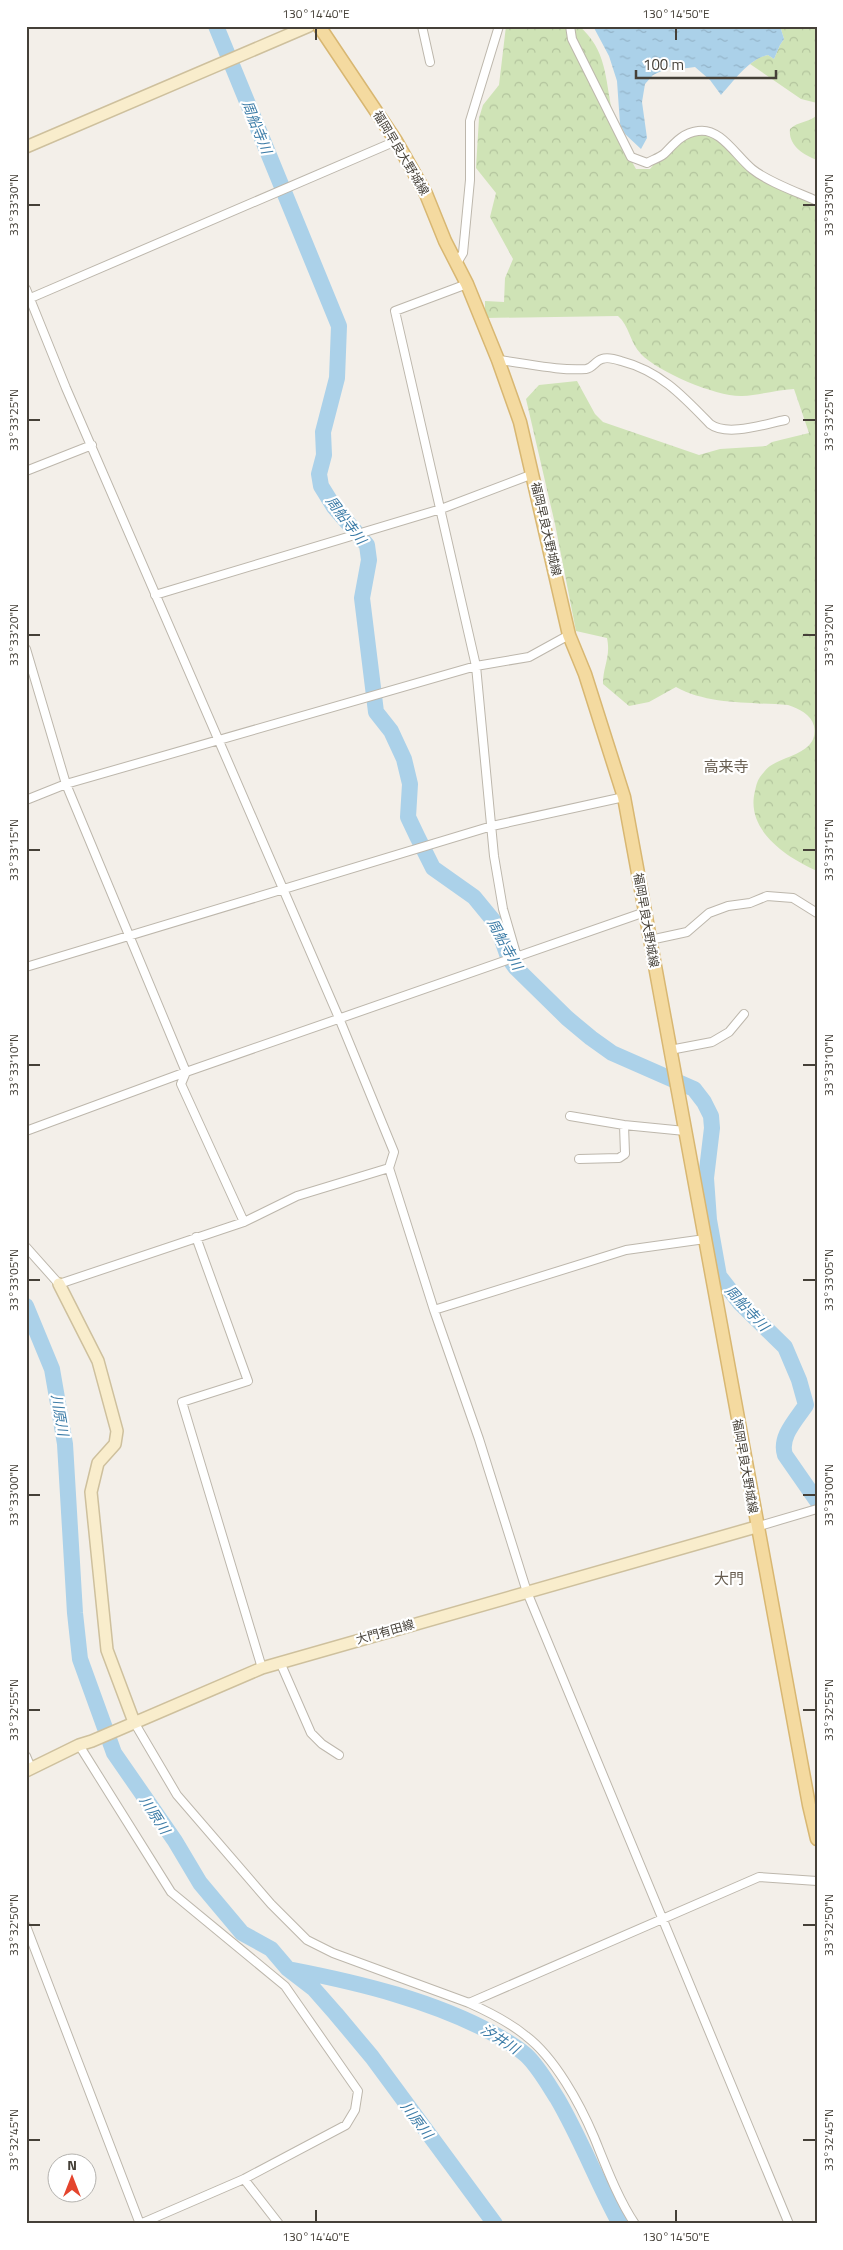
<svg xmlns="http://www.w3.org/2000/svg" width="843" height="2250" font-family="'Titillium Web','Noto Sans JP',sans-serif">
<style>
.forest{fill:url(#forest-crowns)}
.water{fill:url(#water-ripples)}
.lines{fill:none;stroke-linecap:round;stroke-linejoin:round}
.river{stroke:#abd1e9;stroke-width:16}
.street-casing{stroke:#bdb7ac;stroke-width:10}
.secondary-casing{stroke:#cec09d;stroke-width:14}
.primary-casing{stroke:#d8b772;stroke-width:15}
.street{stroke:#fff;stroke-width:8}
.secondary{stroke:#f9edcc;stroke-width:11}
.primary{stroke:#f4daa0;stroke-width:12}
.ticks{fill:none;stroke:#454038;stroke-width:2}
.labels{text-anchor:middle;stroke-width:4.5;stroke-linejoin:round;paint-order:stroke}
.street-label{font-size:12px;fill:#454038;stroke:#fff}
.water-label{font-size:14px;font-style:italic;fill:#3c7ca7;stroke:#fff}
.quarter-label{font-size:15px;fill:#675d50;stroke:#fff}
.neatline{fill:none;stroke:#454038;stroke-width:2}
.ticks-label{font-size:12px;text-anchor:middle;fill:#454038}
</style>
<defs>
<pattern id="forest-crowns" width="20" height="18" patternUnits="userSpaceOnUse" patternTransform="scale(1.25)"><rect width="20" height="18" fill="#cfe3b6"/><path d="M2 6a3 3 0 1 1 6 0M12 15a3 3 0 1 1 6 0" fill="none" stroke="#b3c49d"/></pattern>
<pattern id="water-ripples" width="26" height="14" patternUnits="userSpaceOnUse" patternTransform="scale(1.25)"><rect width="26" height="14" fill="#abd1e9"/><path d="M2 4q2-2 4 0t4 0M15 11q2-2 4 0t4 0" fill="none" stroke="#94b4c9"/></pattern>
</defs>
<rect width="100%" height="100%" fill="#f3efe9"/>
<path class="forest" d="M 506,26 L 579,26 C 607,50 605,78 612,111 C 616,132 626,151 636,169 L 650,169 L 675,139 L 702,130 L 715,138 L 759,177 L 817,206 L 817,871 C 786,857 745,830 755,791 C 756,786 757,781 760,777 C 763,773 767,768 770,766 C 786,755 819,753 814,726 C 811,714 799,709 788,705 C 752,702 708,705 676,687 L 649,702 L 629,706 L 603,684 C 603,666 611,657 607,638 L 576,631 L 555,524 L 526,399 L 539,385 L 577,381 L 595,414 L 603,422 L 699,455 L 720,449 L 766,446 L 772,442 L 809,433 L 794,389 C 777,390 759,395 742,396 C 717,397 658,372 641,354 C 630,343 629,325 618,316 L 485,318 L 485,301 L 504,302 L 505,278 L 513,259 L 490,217 L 496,193 L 476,168 L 479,118 L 483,105 L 499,85 Z
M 780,26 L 817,26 L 817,103 L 801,99 L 750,64 L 760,57 L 768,55 L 774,59 L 780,45 L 784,39 Z
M 817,115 L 817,160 C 803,155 788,145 790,129 C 798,121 809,123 817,115 Z"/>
<path class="water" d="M 593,26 L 780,26 L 784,39 L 780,45 L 774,59 L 768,55 C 749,59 734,81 721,95 L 710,80 L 695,67 L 680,69 L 670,67 L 653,75 L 645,84 L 642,102 L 647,138 L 641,149 L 625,134 L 620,124 L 617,81 L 609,56 Z"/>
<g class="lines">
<path class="river" d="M 216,26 L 339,326 L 337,378 L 323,432 L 324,455 L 319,474 L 321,486 L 334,507 L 367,545 L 369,560 L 362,598 L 376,712 L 391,731 L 404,759 L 410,784 L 408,817 L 417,836 L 433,868 L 474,897 L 497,925 L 508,957 L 515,967 L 567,1018 L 591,1038 L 612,1053 L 694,1089 L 704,1102 L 711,1116 L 712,1128 L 706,1178 L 709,1220 L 719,1276 L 740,1303 L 785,1347 L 799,1380 L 806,1405 C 796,1420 779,1437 785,1455 L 817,1501
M 26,1306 L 52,1369 L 65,1444 L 75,1613 L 80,1659 L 114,1753 L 175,1841 L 200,1883 L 242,1933 L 271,1949 L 288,1969 L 314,1989 L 336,2014 L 372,2057 L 495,2224
M 293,1970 C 360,1983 434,2001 494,2034 C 505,2040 517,2047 526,2055 C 538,2066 548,2084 557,2098 C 581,2139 597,2182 620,2224"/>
<defs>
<path id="street" d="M 422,26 L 430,62
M 570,26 L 572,39 L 631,157 L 647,163 C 652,160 659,158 664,154 C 674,144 682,133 698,131 C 720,127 736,156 752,169 C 768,182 797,192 817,201
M 457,263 L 463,253 L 470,180 L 470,121 L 499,26
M 467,284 L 395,311 L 476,666 L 494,856 L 503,909 L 517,957
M 26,289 L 66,388 L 339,1018 L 394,1152 L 389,1168 L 434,1310 L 479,1439 L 527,1592 L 789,2224
M 26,300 L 396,141
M 498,360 C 526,363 557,371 586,369 C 593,368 595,361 602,359 C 607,357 615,359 621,361 C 660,371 683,396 710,424 C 727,437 765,424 785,420
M 26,471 L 92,445
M 155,595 L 441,509 L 533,474
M 26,649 L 66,784 L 186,1072 L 181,1084 L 244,1222 L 59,1284 L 26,1247
M 26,800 L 66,784 L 476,666 L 529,657 L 569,635
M 650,940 L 687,932 L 709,913 L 728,906 L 750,903 L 767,896 L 793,898 L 817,913
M 26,967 L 492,826 L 624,797
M 670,1050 L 712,1042 L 729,1032 L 744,1014
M 570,1116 L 624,1125 L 685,1131
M 26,1131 L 186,1072 L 645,912
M 579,1159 L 619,1158 L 625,1154 L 624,1125
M 244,1222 L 297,1196 L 389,1168
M 196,1237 L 248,1381 L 182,1402 L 262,1668
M 434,1310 L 626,1250 L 705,1239
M 756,1527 L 817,1509
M 280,1662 L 311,1733 L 322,1744 L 339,1755
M 134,1722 L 177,1795 L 271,1904 L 307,1940 L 333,1953 L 469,2003 C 489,2012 509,2022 526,2036 C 555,2058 580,2104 594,2137 C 605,2164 618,2199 635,2224
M 79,1745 L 171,1892 L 285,1986 L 358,2091 L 355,2110 L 346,2125 L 244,2179 L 140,2224
M 26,1756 L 31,1768
M 26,1926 L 140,2224
M 469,2003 L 759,1877 L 817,1881
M 244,2179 L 279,2224"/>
<path id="secondary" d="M 26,147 L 309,26
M 59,1284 L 98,1361 L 117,1431 L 115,1444 L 98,1463 L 91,1492 L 107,1650 L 134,1722
M 26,1771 L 79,1745 L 92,1741 L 262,1668 L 756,1527"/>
<path id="primary" d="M 319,26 L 396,141 L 426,194 L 445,241 L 467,284 L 498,360 L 520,422 L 569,635 L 585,674 L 624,797 L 809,1805 L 817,1839"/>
</defs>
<use href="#street" class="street-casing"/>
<use href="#secondary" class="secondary-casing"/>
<use href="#primary" class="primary-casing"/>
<use href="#street" class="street"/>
<use href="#secondary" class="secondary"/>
<use href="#primary" class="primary"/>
</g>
<path class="ticks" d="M 316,28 L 316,40M 676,28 L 676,40M 28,205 L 40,205M 803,205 L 816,205M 28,420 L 40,420M 803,420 L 816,420M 28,635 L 40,635M 803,635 L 816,635M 28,850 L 40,850M 803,850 L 816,850M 28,1065 L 40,1065M 803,1065 L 816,1065M 28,1280 L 40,1280M 803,1280 L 816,1280M 28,1495 L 40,1495M 803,1495 L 816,1495M 28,1710 L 40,1710M 803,1710 L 816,1710M 28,1925 L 40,1925M 803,1925 L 816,1925M 28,2140 L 40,2140M 803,2140 L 816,2140M 316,2210 L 316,2222M 676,2210 L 676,2222"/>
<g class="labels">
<g class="street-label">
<text transform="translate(401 153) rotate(59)" y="4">福岡早良大野城線</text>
<text transform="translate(546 529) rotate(77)" y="4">福岡早良大野城線</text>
<text transform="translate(646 920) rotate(80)" y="4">福岡早良大野城線</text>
<text transform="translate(745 1466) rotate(80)" y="4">福岡早良大野城線</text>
<text transform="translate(385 1632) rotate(-16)" y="4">大門有田線</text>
</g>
<g class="water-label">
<text transform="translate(257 127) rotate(68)" y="5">周船寺川</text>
<text transform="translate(346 520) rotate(53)" y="5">周船寺川</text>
<text transform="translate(505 944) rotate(61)" y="5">周船寺川</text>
<text transform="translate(747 1308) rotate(47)" y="5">周船寺川</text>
<text transform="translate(60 1415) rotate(80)" y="5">川原川</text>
<text transform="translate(155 1815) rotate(57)" y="5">川原川</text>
<text transform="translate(500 2039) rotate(32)" y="5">汐井川</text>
<text transform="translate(417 2120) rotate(53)" y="5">川原川</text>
</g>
<g class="quarter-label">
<text x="726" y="772">高来寺</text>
<text x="729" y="1584">大門</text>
</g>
</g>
<rect width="843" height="2250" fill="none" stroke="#ffffff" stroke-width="55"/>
<g transform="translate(72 2178)"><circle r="24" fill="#ffffff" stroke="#b5b3af"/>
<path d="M0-4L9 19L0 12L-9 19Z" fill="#e4452e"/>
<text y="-8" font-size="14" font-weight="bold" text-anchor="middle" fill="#454038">N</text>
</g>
<path d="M636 70v8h140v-8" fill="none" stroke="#454038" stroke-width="2.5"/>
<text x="643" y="70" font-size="15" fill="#454038" stroke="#ffffff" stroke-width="4" paint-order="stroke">100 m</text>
<rect x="28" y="28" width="788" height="2194" class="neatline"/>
<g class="ticks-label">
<text x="316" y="18">130°14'40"E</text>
<text x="676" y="18">130°14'50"E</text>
<text transform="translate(14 205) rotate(-90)" y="4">33°33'30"N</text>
<text transform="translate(829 205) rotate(-90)" y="4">33°33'30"N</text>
<text transform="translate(14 420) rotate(-90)" y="4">33°33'25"N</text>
<text transform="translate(829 420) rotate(-90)" y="4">33°33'25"N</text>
<text transform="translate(14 635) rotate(-90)" y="4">33°33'20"N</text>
<text transform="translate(829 635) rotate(-90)" y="4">33°33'20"N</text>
<text transform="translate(14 850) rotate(-90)" y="4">33°33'15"N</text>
<text transform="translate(829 850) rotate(-90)" y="4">33°33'15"N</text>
<text transform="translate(14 1065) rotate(-90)" y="4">33°33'10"N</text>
<text transform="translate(829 1065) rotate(-90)" y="4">33°33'10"N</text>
<text transform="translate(14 1280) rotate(-90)" y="4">33°33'05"N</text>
<text transform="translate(829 1280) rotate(-90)" y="4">33°33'05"N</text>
<text transform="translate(14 1495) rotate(-90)" y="4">33°33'00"N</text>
<text transform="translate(829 1495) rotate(-90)" y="4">33°33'00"N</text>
<text transform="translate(14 1710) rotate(-90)" y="4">33°32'55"N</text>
<text transform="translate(829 1710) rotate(-90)" y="4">33°32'55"N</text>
<text transform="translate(14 1925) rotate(-90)" y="4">33°32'50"N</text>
<text transform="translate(829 1925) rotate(-90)" y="4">33°32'50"N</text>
<text transform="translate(14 2140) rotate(-90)" y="4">33°32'45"N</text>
<text transform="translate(829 2140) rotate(-90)" y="4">33°32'45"N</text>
<text x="316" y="2241">130°14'40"E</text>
<text x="676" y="2241">130°14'50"E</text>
</g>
</svg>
